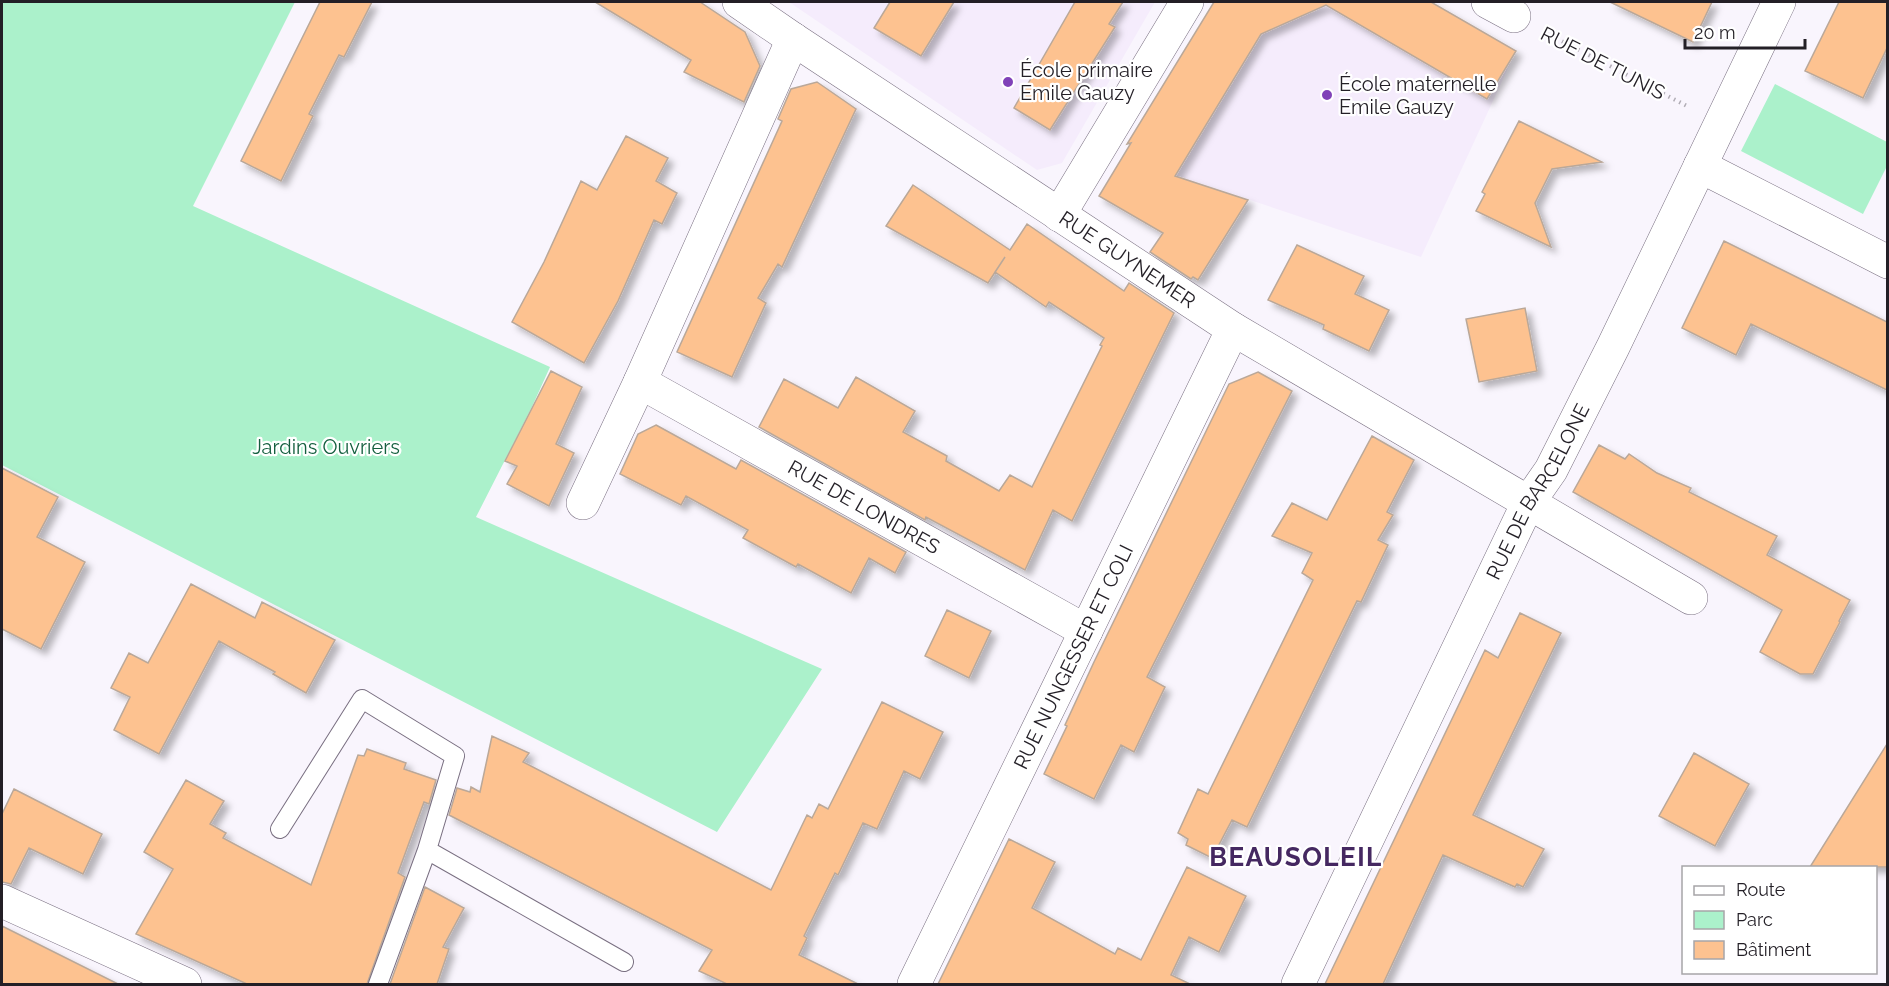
<svg xmlns="http://www.w3.org/2000/svg" width="1889" height="986" font-family="Raleway,sans-serif">
<style>
.built{fill:#f5ecfc}
.green{fill:#abf1cb}
.building{fill:#fdc290;stroke:#baa899;stroke-width:1.5;filter:url(#shadow)}
.lines{fill:none;stroke-linecap:round;stroke-linejoin:round}
.service-casing{stroke:#796f81;stroke-width:20}
.minor-casing{stroke:#796f81;stroke-width:34}
.path{stroke:#b1adb5;stroke-width:4;stroke-dasharray:1.5 4.5;stroke-linecap:butt}
.service{stroke:#fff;stroke-width:18}
.minor{stroke:#fff;stroke-width:33}
.poi-dot{fill:#8042b8;stroke:#fff;stroke-width:2}
.labels{text-anchor:middle;stroke-width:4.5;stroke-linejoin:round;paint-order:stroke}
.street-label{font-size:20px;fill:#231f26;stroke:#fff}
.poi-label{font-size:20px;fill:#231f26;stroke:#fff;text-anchor:start}
.park-label{font-size:20px;fill:#145f3f;stroke:#fff}
.district-label{font-size:26px;font-weight:bold;letter-spacing:1.5px;fill:#452861;stroke:#fff}
</style>
<defs>
<filter id="shadow"><feDropShadow dx="5.5" dy="5.5" stdDeviation="3" flood-color="#0004"/></filter>
</defs>
<rect width="100%" height="100%" fill="#f9f5fd"/>
<path class="built" d="M 789,2 L 1155,2 L 1062,163 L 1037,170 Z
M 1214,2 L 1431,2 L 1516,51 L 1421,257 L 1196,182 L 1162,233 L 1099,196 L 1133,141 L 1130,138 Z"/>
<path class="green" d="M 2,2 L 295,2 L 193,206 L 550,367 L 531,409 L 476,517 L 822,669 L 717,832 L 2,465 Z
M 1775,84 L 1887,142 L 1887,166 L 1863,214 L 1741,151 Z"/>
<path class="building" d="M 320,2 L 372,2 L 344,57 L 339,55 L 309,114 L 313,116 L 281,181 L 241,161 Z
M 595,2 L 700,2 L 745,32 L 760,66 L 744,102 L 684,72 L 691,60 Z
M 890,2 L 954,2 L 921,56 L 874,28 Z
M 1075,2 L 1123,2 L 1109,24 L 1115,27 L 1050,130 L 1014,108 Z
M 1214,2 L 1431,2 L 1516,51 L 1487,99 L 1326,5 L 1261,34 L 1175,176 L 1248,200 L 1198,280 L 1193,277 L 1191,279 L 1150,252 L 1163,233 L 1099,196 L 1131,143 L 1127,144 Z
M 1610,2 L 1712,2 L 1693,42 Z
M 1839,2 L 1887,2 L 1887,48 L 1863,98 L 1805,71 Z
M 817,82 L 856,109 L 782,267 L 778,264 L 758,298 L 766,303 L 732,377 L 677,352 L 782,121 L 778,119 L 791,89 Z
M 1519,121 L 1602,162 L 1552,169 L 1535,203 L 1551,247 L 1476,211 L 1485,194 L 1482,192 Z
M 626,136 L 668,158 L 656,181 L 677,193 L 662,224 L 654,220 L 618,301 L 584,363 L 512,322 L 544,262 L 581,181 L 597,190 Z
M 913,185 L 1010,250 L 1027,224 L 1124,291 L 1129,283 L 1174,313 L 1072,521 L 1053,510 L 1025,570 L 926,517 L 925,520 L 759,427 L 784,379 L 838,408 L 856,377 L 915,411 L 903,432 L 947,456 L 946,461 L 999,491 L 1010,475 L 1032,487 L 1102,346 L 1100,345 L 1104,338 L 1049,302 L 1046,307 L 995,272 L 1005,257 L 988,283 L 886,226 Z
M 1724,241 L 1887,322 L 1887,390 L 1751,324 L 1736,355 L 1682,328 Z
M 1297,245 L 1364,276 L 1355,294 L 1389,310 L 1369,351 L 1323,329 L 1324,325 L 1268,300 Z
M 1525,308 L 1537,371 L 1479,382 L 1466,319 Z
M 551,371 L 582,387 L 556,444 L 574,453 L 549,506 L 507,484 L 517,466 L 505,461 Z
M 1258,372 L 1292,391 L 1147,677 L 1165,687 L 1134,752 L 1121,745 L 1094,799 L 1044,774 L 1067,726 L 1065,725 L 1094,662 L 1229,384 Z
M 656,425 L 736,469 L 741,460 L 906,552 L 895,573 L 869,558 L 851,593 L 798,564 L 796,567 L 743,538 L 748,530 L 686,496 L 681,505 L 620,474 L 638,434 Z
M 1372,436 L 1414,460 L 1387,512 L 1393,515 L 1378,540 L 1388,545 L 1361,602 L 1357,601 L 1247,827 L 1232,820 L 1212,858 L 1186,845 L 1188,839 L 1178,833 L 1198,789 L 1208,794 L 1313,580 L 1302,573 L 1312,553 L 1272,536 L 1292,503 L 1327,520 Z
M 1599,445 L 1625,459 L 1629,454 L 1657,473 L 1691,488 L 1689,492 L 1777,536 L 1767,555 L 1850,600 L 1839,621 L 1840,622 L 1813,674 L 1800,674 L 1760,652 L 1782,610 L 1573,492 Z
M 2,468 L 58,497 L 37,537 L 85,562 L 41,649 L 2,629 Z
M 191,584 L 255,618 L 262,602 L 335,640 L 306,693 L 273,674 L 275,672 L 219,641 L 159,754 L 114,730 L 130,697 L 111,688 L 129,653 L 148,663 Z
M 947,610 L 991,631 L 969,678 L 925,656 Z
M 1520,613 L 1561,633 L 1473,815 L 1544,849 L 1523,887 L 1517,884 L 1515,887 L 1443,855 L 1383,984 L 1325,984 L 1485,650 L 1498,658 Z
M 882,702 L 943,732 L 920,779 L 904,771 L 877,829 L 863,823 L 838,875 L 835,873 L 804,936 L 807,938 L 799,955 L 858,984 L 727,984 L 699,971 L 712,950 L 449,815 L 457,788 L 470,792 L 471,787 L 480,792 L 492,736 L 529,753 L 523,762 L 771,890 L 807,815 L 812,818 L 819,804 L 828,809 Z
M 1887,744 L 1887,867 L 1810,867 Z
M 367,749 L 406,763 L 404,769 L 436,780 L 429,804 L 424,802 L 398,873 L 405,877 L 367,984 L 247,984 L 136,934 L 173,869 L 144,852 L 186,780 L 224,801 L 210,824 L 226,833 L 223,838 L 311,885 L 358,755 L 364,756 Z
M 1694,753 L 1749,784 L 1715,846 L 1659,816 Z
M 14,789 L 102,834 L 83,874 L 29,848 L 11,884 L 2,882 L 2,814 Z
M 1009,839 L 1055,862 L 1032,908 L 1115,954 L 1118,948 L 1141,960 L 1187,867 L 1246,896 L 1219,952 L 1189,937 L 1171,975 L 1190,984 L 938,984 Z
M 425,887 L 464,908 L 443,947 L 449,949 L 437,984 L 390,984 Z
M 2,926 L 118,984 L 2,984 Z"/>
<g class="lines">
<defs>
<path id="service" d="M 280,829 L 362,699 L 455,756 L 427,850
M 378,984 L 427,850 L 624,962"/>
<g id="minor">
<path id="s1" d="M 739,2 L 793,39 L 1233,329 L 1691,598"/>
<path d="M 1488,2 L 1514,16"/>
<path id="s2" d="M 793,39 L 640,382 L 1086,631"/>
<path d="M 1700,166 L 1888,262"/>
<path d="M 1059,215 L 1187,2"/>
<path d="M 583,503 L 640,382"/>
<path d="M 2,901 L 185,984"/>
<path id="s3" d="M 914,984 L 1233,329"/>
<path id="s4" d="M 1298,984 L 1528,503 L 1551,470 L 1613,347 L 1779,2"/>
</g>
</defs>
<use href="#service" class="service-casing"/>
<use href="#minor" class="minor-casing"/>
<path class="path" d="M 1546,33 L 1689,107"/>
<use href="#service" class="service"/>
<use href="#minor" class="minor"/>
</g>
<g class="poi-dot">
<circle cx="1008" cy="82" r="6"/>
<circle cx="1327" cy="95" r="6"/>
</g>
<g class="labels">
<g class="street-label">
<text transform="translate(1603 63) rotate(27)" y="7">RUE DE TUNIS</text>
<text dy="7" stroke="none"><textPath href="#s1" startOffset="466">RUE GUYNEMER</textPath></text>
<text dy="7" stroke="none"><textPath href="#s4" startOffset="548">RUE DE BARCELONE</textPath></text>
<text dy="7" stroke="none"><textPath href="#s2" startOffset="632">RUE DE LONDRES</textPath></text>
<text dy="7" stroke="none"><textPath href="#s3" startOffset="364">RUE NUNGESSER ET COLI</textPath></text>
</g>
<g class="poi-label">
<text x="1020" y="77">École primaire<tspan x="1020" dy="23">Emile Gauzy</tspan></text>
<text x="1339" y="91">École maternelle<tspan x="1339" dy="23">Emile Gauzy</tspan></text>
</g>
<g class="park-label">
<text x="326" y="454">Jardins Ouvriers</text>
</g>
<g class="district-label">
<text x="1296" y="866">BEAUSOLEIL</text>
</g>
</g>
<rect width="1889" height="986" fill="none" stroke="#231f26" stroke-width="6"/>
<rect x="1682" y="866" width="195" height="108" fill="#ffffff" stroke="#a7a5a8" stroke-width="1.5"/>
<rect x="1694" y="886" width="30" height="9" fill="#ffffff" stroke="#a7a5a8" stroke-width="1.5"/>
<text x="1736" y="896" font-size="18" fill="#231f26">Route</text>
<rect x="1694" y="911" width="30" height="18" fill="#abf1cb" stroke="#a7a5a8" stroke-width="1.5"/>
<text x="1736" y="926" font-size="18" fill="#231f26">Parc</text>
<rect x="1694" y="941" width="30" height="18" fill="#fdc290" stroke="#a7a5a8" stroke-width="1.5"/>
<text x="1736" y="956" font-size="18" fill="#231f26">Bâtiment</text>
<path d="M1685 39v9h120v-9" fill="none" stroke="#231f26" stroke-width="3"/>
<text x="1694" y="39" font-size="18" fill="#231f26" stroke="#ffffff" stroke-width="4.5" paint-order="stroke">20 m</text>
</svg>
